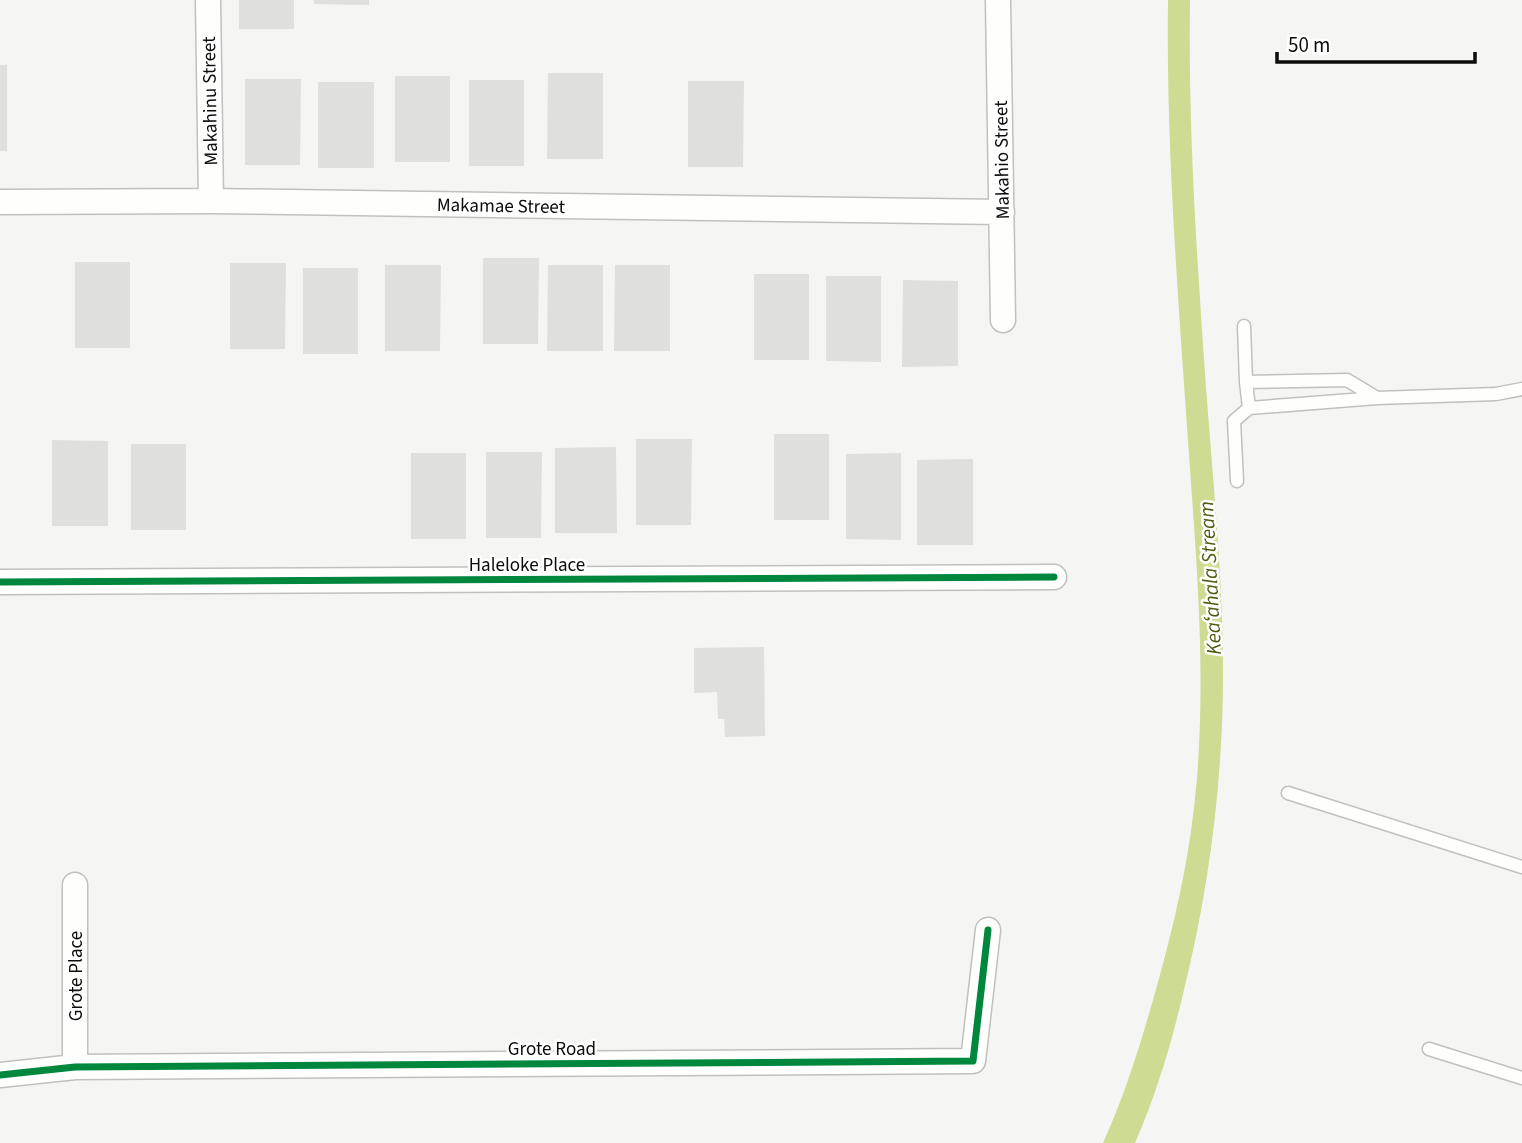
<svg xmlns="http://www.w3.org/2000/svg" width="1522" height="1143" font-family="'Source Sans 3',sans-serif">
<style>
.water{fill:#cddb93}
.building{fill:#dfdfde}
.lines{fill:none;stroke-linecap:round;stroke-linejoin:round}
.lane-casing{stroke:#c0c1bf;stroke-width:15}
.street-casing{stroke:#c0c1bf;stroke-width:27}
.lane{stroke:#fefefd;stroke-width:12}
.street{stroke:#fefefd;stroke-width:24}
.cycleway-casing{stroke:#fff;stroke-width:11}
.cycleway{stroke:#00873e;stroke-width:7}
.labels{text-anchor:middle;stroke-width:5;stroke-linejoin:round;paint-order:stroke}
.street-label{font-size:19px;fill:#0b0c0a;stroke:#fff}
.water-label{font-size:21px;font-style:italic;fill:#515c12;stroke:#fff}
</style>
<rect width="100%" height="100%" fill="#f5f6f3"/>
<path class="water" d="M 1168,0 L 1190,0 C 1188,129 1197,259 1206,388 C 1213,479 1222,570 1223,661 C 1224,773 1210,886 1183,994 C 1171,1045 1156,1095 1135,1143 L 1103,1143 C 1124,1097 1139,1049 1153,1000 C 1174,927 1191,854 1197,778 C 1206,664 1196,555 1188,441 C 1178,295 1166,147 1168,0 Z"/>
<path class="building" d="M 239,0 L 294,0 L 294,29 L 239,29 Z
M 314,0 L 369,0 L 369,5 L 314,4 Z
M 0,65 L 7,65 L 7,151 L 0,151 Z
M 548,73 L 603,73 L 603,159 L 547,159 Z
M 395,76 L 450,76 L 450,162 L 395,162 Z
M 245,79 L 301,79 L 300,165 L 245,165 Z
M 469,80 L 524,80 L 524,166 L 469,166 Z
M 688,81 L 744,81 L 743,167 L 688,167 Z
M 318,82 L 374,82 L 374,168 L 318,168 Z
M 483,258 L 539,258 L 538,344 L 483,344 Z
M 75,262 L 130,262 L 130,348 L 75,348 Z
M 230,263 L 286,263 L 285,349 L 230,349 Z
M 385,265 L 441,265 L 440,351 L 385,351 Z
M 548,265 L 603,265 L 603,351 L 547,351 Z
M 615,265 L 670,265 L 670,351 L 614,351 Z
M 303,268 L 358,268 L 358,354 L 303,354 Z
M 754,274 L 809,274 L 809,360 L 754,360 Z
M 826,276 L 881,276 L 881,362 L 826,361 Z
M 903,280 L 958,281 L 958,366 L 902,367 Z
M 774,434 L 829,434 L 829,520 L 774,520 Z
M 636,439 L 692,439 L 691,525 L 636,525 Z
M 52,440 L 108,441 L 108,526 L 52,526 Z
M 131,444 L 186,444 L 186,530 L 131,530 Z
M 616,447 L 617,533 L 555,533 L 555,448 Z
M 486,452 L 542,452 L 541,538 L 486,538 Z
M 411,453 L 466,453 L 466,539 L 411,539 Z
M 901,453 L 901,540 L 846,539 L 846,454 Z
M 973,459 L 973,545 L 917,545 L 917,460 Z
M 764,647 L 765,736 L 725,737 L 724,719 L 718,719 L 717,692 L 694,693 L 694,648 Z"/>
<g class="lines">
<defs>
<path id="lane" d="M 1244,326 L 1246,382
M 1377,398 L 1347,380 L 1246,382 L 1249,408 L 1377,398 L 1496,394 L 1522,389
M 1237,481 L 1234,421 L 1249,408
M 1288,793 L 1522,867
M 1429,1049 L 1522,1078"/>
<path id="street" d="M 208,0 L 211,201
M 998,0 L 1003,320
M 0,202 L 211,201 L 1002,212
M 0,582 L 1054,577
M 75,885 L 75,1067
M 0,1075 L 75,1067 L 973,1061 L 988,930"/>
</defs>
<use href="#lane" class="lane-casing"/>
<use href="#street" class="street-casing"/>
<use href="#lane" class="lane"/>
<use href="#street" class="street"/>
<defs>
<path id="cycleway" d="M 0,582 L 1054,577
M 0,1075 L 75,1067 L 973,1061 L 988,930"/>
</defs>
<use href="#cycleway" class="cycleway-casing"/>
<use href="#cycleway" class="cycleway"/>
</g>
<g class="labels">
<g class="street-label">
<text transform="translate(209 101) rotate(-91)" y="7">Makahinu Street</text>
<text transform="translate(1001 160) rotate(-91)" y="7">Makahio Street</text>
<text transform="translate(501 205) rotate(1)" y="7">Makamae Street</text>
<text x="527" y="571">Haleloke Place</text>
<text transform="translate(75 976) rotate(-90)" y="7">Grote Place</text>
<text x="552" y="1055">Grote Road</text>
</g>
<g class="water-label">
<text transform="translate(1210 578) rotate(-93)" y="7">Keaʻahala Stream</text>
</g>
</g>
<path d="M1277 52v10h198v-10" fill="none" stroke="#0b0c0a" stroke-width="3.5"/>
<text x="1288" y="52" font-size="21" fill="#0b0c0a" stroke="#ffffff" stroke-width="5" paint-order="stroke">50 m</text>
</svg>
